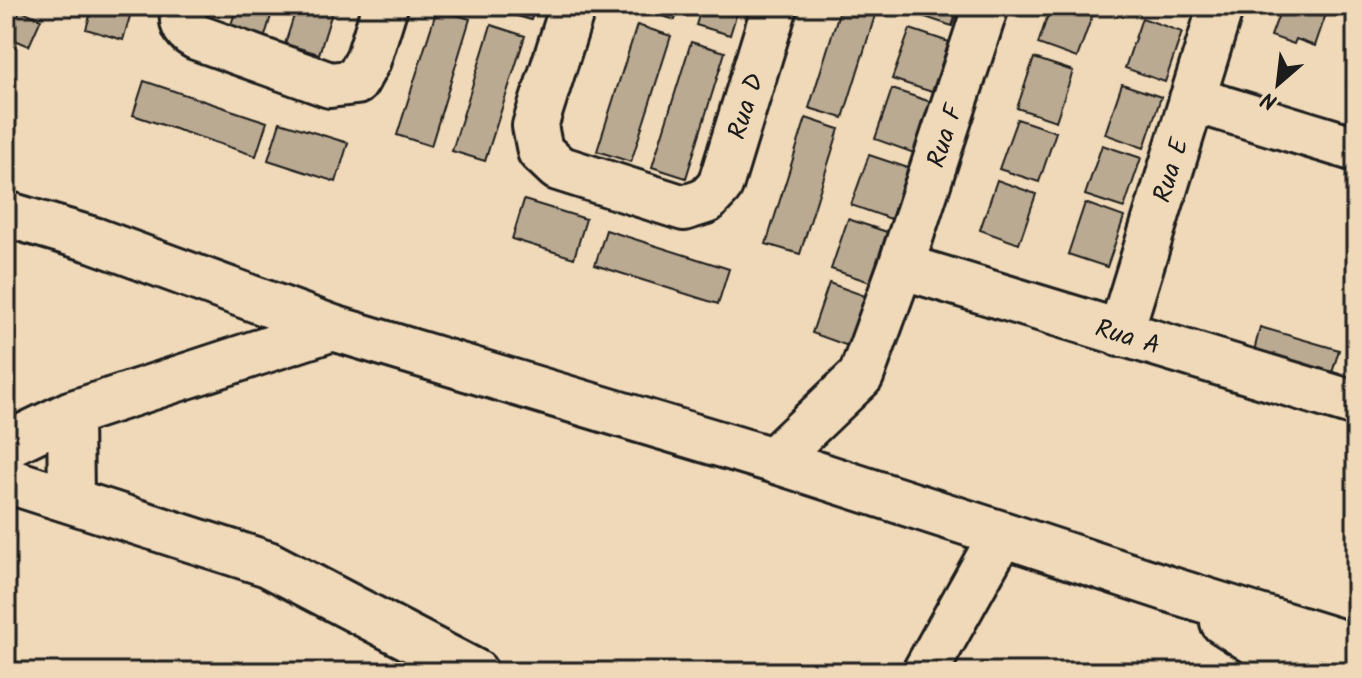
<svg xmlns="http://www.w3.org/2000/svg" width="1362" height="678" font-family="Kalam,sans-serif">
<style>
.building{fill:#bbaa92;stroke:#1c1c1c;stroke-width:2}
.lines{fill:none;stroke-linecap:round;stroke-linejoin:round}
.minor-casing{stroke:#1c1c1c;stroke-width:50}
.minor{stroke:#efd9b8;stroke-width:44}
.labels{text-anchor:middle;stroke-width:6;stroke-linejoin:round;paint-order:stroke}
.street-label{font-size:26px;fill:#1c1c1c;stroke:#efd9b8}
</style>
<rect width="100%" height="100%" fill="#efd9b8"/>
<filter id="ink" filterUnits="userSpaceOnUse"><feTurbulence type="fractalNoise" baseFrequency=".0125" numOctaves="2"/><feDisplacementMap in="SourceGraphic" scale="16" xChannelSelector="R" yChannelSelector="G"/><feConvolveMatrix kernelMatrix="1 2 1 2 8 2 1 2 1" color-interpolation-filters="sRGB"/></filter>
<g filter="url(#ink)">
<path class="building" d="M 93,6 L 133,6 L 123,40 L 86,29 Z
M 237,6 L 274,6 L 264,39 L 230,28 Z
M 297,6 L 334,6 L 319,54 L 285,44 Z
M 498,6 L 535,6 L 531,20 L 497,10 Z
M 642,6 L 679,6 L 675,20 L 641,9 Z
M 702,6 L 739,6 L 730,35 L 696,25 Z
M 841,6 L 878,6 L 843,118 L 809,108 Z
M 916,6 L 959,6 L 952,26 L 913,13 Z
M 1051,6 L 1095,8 L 1077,58 L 1038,44 Z
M 1160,6 L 1189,6 L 1186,15 Z
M 1282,6 L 1328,8 L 1315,46 L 1296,39 L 1294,44 L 1271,36 Z
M 437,9 L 470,19 L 431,146 L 397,135 Z
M 20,10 L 41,19 L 29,46 L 8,37 Z
M 1142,18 L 1182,32 L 1165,82 L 1125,68 Z
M 491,25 L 525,36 L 485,161 L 452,151 Z
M 637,25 L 671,36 L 631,162 L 597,151 Z
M 910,29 L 949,42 L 932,92 L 892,79 Z
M 691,42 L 725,52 L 686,178 L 652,167 Z
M 1034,58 L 1073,71 L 1056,121 L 1017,108 Z
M 1356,60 L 1356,87 L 1347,84 Z
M 144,81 L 267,122 L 256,156 L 133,115 Z
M 1122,84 L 1161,97 L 1144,148 L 1105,134 Z
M 892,89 L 931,102 L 914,153 L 875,139 Z
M 806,118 L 839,129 L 800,254 L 766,244 Z
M 1017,119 L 1056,132 L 1039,182 L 999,169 Z
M 280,122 L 348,143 L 336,182 L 268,160 Z
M 1102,145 L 1141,158 L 1124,208 L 1085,195 Z
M 869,155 L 908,168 L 891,219 L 851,205 Z
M 997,180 L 1036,194 L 1019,244 L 980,230 Z
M 524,200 L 586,219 L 574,258 L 512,239 Z
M 1085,203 L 1124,217 L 1107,267 L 1068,254 Z
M 848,219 L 887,232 L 870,282 L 831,269 Z
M 606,230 L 729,269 L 718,304 L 595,265 Z
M 829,283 L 868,297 L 851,347 L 812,333 Z
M 1260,327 L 1339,350 L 1332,373 L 1254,351 Z"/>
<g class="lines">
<defs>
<path id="minor" d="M 185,6 C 180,20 183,30 196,37 L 330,85 L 356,82 L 368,60 L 385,6
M 573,6 L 535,126 L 540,151 L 558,168 L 684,208 L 706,201 L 720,186 L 775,6
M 1192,99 L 1356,149
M 6,214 L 94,240 L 333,328 L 773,460 L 861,376 L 901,266 L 986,6
M 901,266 L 1356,404
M 1120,334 L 1221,6
M 70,414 L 71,500
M 6,445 L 70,414 L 333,328
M 773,460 L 1002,534 L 925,672
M 6,480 L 268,564 L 475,672
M 1002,534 L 1175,591 L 1356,647
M 1223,622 L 1302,672"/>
</defs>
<use href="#minor" class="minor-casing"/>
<use href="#minor" class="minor"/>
</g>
</g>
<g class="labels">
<g class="street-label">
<text transform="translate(745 106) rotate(-73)" y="9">Rua D</text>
<text transform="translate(944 136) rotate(-72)" y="9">Rua F</text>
<text transform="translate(1170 170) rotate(-73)" y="9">Rua E</text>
<text transform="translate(1128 336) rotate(17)" y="9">Rua A</text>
</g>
</g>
<rect width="1362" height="678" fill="none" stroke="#efd9b8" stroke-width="32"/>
<rect x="16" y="16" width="1330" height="646" fill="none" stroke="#1c1c1c" stroke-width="3" filter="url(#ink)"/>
<g transform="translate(1278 84) rotate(208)" stroke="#efd9b8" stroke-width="6" paint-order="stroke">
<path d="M0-6L14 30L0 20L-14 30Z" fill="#1c1c1c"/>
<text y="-12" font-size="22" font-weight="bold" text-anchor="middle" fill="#1c1c1c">N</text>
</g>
</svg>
